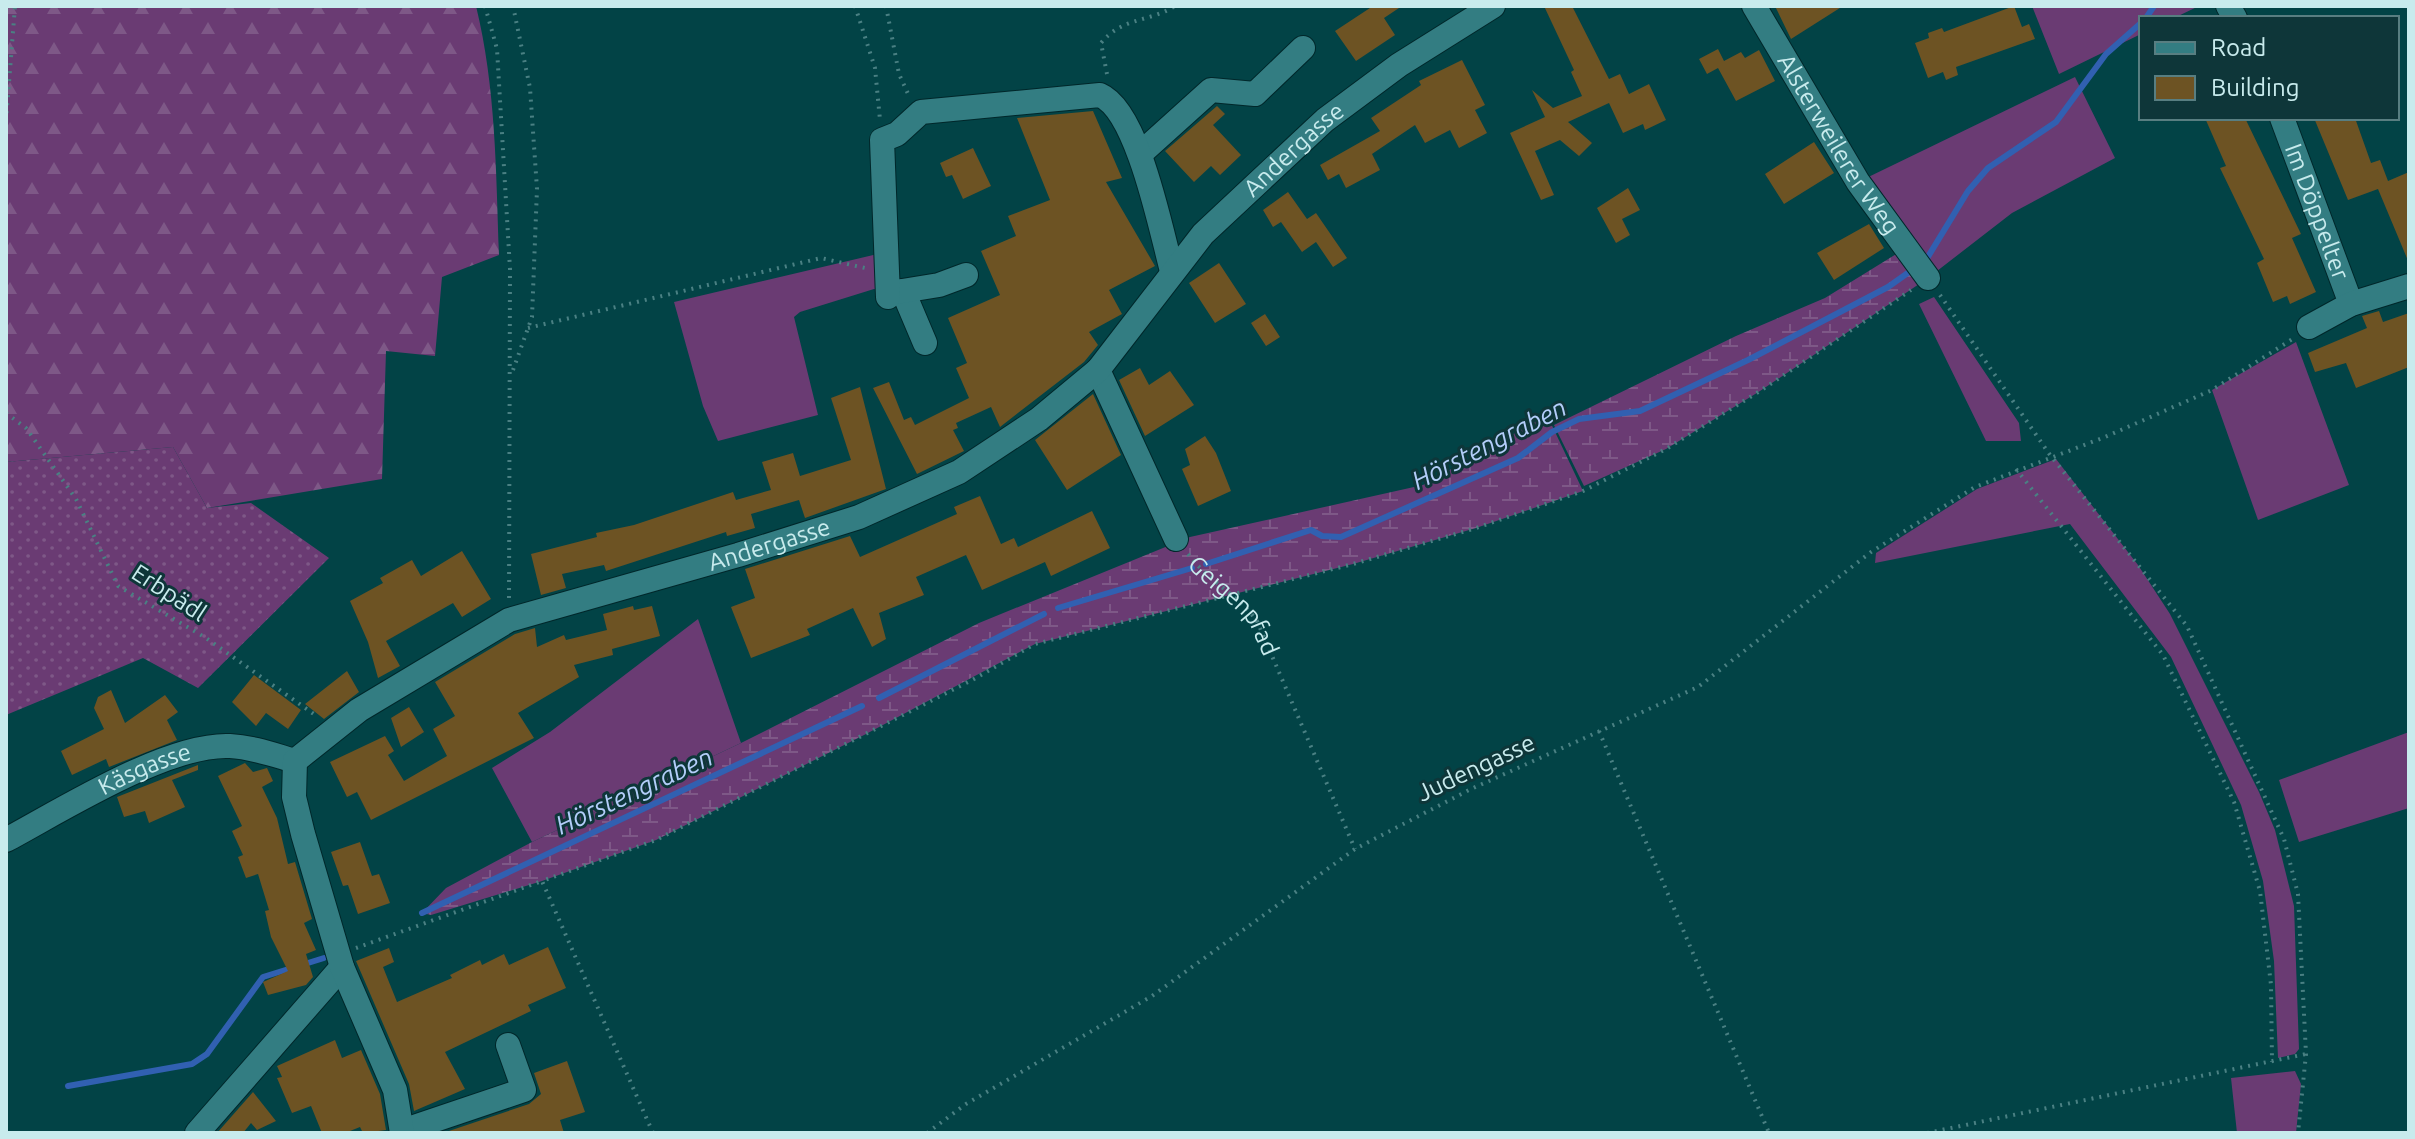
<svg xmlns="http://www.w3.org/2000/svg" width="2415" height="1139" font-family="Ubuntu,sans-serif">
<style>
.grass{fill:#6a3b73}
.forest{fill:url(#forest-firs)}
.wetland{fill:url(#wetland-marsh)}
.garden{fill:url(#garden-dots)}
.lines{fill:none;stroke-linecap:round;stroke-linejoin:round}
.stream{stroke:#3160b1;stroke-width:6}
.building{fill:#6d5323}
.minor-casing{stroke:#00272a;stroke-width:26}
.path{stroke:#4a8083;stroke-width:4;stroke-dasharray:2 6;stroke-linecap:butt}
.minor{stroke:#337d82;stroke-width:24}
.labels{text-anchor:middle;stroke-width:6;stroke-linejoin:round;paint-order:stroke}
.street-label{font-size:24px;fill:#c8ebed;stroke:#0e3639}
.water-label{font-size:26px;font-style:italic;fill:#b3cdf9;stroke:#0e3639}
</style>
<defs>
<pattern id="forest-firs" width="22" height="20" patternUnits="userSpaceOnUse" patternTransform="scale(2)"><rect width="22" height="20" fill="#6a3b73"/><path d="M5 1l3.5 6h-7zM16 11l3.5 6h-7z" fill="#7e5887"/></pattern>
<pattern id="wetland-marsh" width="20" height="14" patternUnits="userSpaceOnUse" patternTransform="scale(2)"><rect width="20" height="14" fill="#6a3b73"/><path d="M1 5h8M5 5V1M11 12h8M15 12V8" fill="none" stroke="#7e5887"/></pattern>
<pattern id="garden-dots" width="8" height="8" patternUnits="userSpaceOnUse" patternTransform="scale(2)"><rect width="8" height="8" fill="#6a3b73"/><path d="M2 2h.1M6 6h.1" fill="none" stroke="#7e5887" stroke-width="1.8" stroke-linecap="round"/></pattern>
</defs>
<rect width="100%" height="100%" fill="#024346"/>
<path class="grass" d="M 2032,6 L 2199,6 L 2174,18 L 2141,18 L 2141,34 L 2059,74 Z
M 2075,77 L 2115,158 L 2012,213 L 1928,278 L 1858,182 Z
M 886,252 L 890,293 L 874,289 L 800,312 L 794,317 L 818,415 L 718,441 L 703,406 L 674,302 Z
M 1934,297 L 2019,423 L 2021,441 L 1986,441 L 1919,304 Z
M 2296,342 L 2349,485 L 2258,520 L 2212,390 Z
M 2056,459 L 2138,565 L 2170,614 L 2259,792 L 2275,830 L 2294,906 L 2299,1049 L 2295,1054 L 2278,1058 L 2274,961 L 2263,881 L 2241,805 L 2171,657 L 2070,524 L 1875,563 L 1876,553 L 1977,489 Z
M 698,619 L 741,743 L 532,842 L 492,768 L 550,732 Z
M 2409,732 L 2409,808 L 2299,842 L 2279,780 Z
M 2295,1071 L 2301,1084 L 2296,1133 L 2237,1133 L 2231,1078 Z"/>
<path class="forest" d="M 6,6 L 476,6 C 496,88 496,171 499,255 L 442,277 L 435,356 L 386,351 L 382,479 L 207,508 L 173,447 L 6,462 Z"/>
<path class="wetland" d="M 1906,248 L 1928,278 L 1760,391 L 1666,449 L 1584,486 L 1554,425 L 1736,336 L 1825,298 Z
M 1547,415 L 1583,491 L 1476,528 L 1353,564 L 1035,644 L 866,734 L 656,840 L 542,881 L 431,915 L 422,913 L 446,888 L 532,842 L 741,743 L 979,623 L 1190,537 L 1423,485 Z"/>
<path class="garden" d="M 173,447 L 207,508 L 251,503 L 329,558 L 198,688 L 143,658 L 6,715 L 6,462 Z"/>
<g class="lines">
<path class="stream" d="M 2146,18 L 2154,6
M 1926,260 L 1968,191 L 1988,168 L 2056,122 L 2106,54 L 2141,23
M 1206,564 L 1311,530 L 1322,536 L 1341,537 L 1518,458 L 1552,432 L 1579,419 L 1640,411 L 1748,360 L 1888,287 L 1912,270
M 1058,608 L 1192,568
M 879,698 L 1044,614
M 422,913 L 862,706
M 68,1086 L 192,1064 L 207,1054 L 263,977 L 324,958"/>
</g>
<path class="building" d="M 1373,6 L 1402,6 L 1384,18 L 1395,35 L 1356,61 L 1335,31 Z
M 1544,6 L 1572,6 L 1609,79 L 1620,74 L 1629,94 L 1649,84 L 1666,120 L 1645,130 L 1643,124 L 1623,133 L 1609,103 L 1568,122 L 1592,143 L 1579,156 L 1560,140 L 1535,151 L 1554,195 L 1541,200 L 1510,133 L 1545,117 L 1532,90 L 1553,108 L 1582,96 L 1571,72 L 1574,70 Z
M 1775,6 L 1843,6 L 1791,39 Z
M 2014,6 L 2022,27 L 2029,24 L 2035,39 L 1956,67 L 1958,75 L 1946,80 L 1943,72 L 1928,78 L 1915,43 L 1929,38 L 1928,33 L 1942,28 L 1944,32 Z
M 1718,49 L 1724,61 L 1741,52 L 1745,58 L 1759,50 L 1775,81 L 1736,101 L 1718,68 L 1707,74 L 1699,59 Z
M 1462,60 L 1485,105 L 1475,110 L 1487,133 L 1459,148 L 1450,130 L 1425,143 L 1415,125 L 1372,154 L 1380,170 L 1346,188 L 1339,174 L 1328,180 L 1320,165 L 1380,131 L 1371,118 L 1421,85 L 1419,81 Z
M 1217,106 L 1225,114 L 1213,125 L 1241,155 L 1220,175 L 1211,166 L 1194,182 L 1165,151 Z
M 1093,111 L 1122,178 L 1106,182 L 1155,266 L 1109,290 L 1122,314 L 1089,332 L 1098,345 L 1084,362 L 1000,427 L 991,407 L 956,423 L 958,428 L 953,430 L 964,451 L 917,474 L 873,388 L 889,382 L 904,420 L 911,417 L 915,425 L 969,398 L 956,368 L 967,363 L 948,318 L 1000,295 L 981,251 L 1016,236 L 1008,216 L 1050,200 L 1017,118 Z
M 2205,118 L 2245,118 L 2301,234 L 2292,238 L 2316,292 L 2290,304 L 2287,296 L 2273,302 L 2257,263 L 2264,259 L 2220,168 L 2226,166 Z
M 2314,118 L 2355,118 L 2371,163 L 2380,160 L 2388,181 L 2409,172 L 2409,263 L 2378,189 L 2348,200 Z
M 1814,142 L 1834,173 L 1784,204 L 1765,174 Z
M 973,148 L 991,186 L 963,199 L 952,175 L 946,177 L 940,163 Z
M 1628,188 L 1640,210 L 1622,219 L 1630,235 L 1616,243 L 1597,208 Z
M 1288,192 L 1307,219 L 1316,213 L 1347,258 L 1333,267 L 1316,242 L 1302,252 L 1281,222 L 1273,227 L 1263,210 Z
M 1869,224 L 1884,248 L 1834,280 L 1817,253 Z
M 1219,263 L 1246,304 L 1215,323 L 1189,283 Z
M 2379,311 L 2383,322 L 2409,313 L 2409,367 L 2356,388 L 2346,363 L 2315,372 L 2308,353 L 2367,328 L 2362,316 Z
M 1265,314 L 1280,337 L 1266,346 L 1251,323 Z
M 1140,368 L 1149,385 L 1170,371 L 1194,405 L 1145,436 L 1119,380 Z
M 860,387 L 886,489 L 805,518 L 799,500 L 751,514 L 755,528 L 727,536 L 726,532 L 606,571 L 604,565 L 562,574 L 566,588 L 541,595 L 531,554 L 597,537 L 596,533 L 634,525 L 733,492 L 736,500 L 771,490 L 762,462 L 793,453 L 800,476 L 851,460 L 831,398 Z
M 1093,394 L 1121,455 L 1067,490 L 1035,440 Z
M 1205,436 L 1216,453 L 1231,491 L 1198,506 L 1182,469 L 1190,465 L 1185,449 Z
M 980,496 L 1001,544 L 1014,538 L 1018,547 L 1092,511 L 1110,548 L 1051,576 L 1045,562 L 982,590 L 966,555 L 916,577 L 924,595 L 879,613 L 886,639 L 872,647 L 853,608 L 807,629 L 810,635 L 751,658 L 731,607 L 755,598 L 745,569 L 850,536 L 860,557 L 957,514 L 954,507 Z
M 462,551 L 491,599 L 462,617 L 453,603 L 386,641 L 400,666 L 378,678 L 368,642 L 350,601 L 383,583 L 380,578 L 412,560 L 421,576 Z
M 633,606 L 634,610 L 652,606 L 660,636 L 612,649 L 613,655 L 574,665 L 579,677 L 518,713 L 534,738 L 371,820 L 357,792 L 347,797 L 330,762 L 385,736 L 394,751 L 388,755 L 404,781 L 447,756 L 433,729 L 455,716 L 435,682 L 515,634 L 535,628 L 537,647 L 564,635 L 566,640 L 607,630 L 603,614 Z
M 347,671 L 359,692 L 324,719 L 305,704 Z
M 254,675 L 301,710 L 288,729 L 266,713 L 256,726 L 232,702 Z
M 111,690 L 125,723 L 165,695 L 178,712 L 167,720 L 177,740 L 109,767 L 106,759 L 72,775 L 61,751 L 104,729 L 94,708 L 98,697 Z
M 409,707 L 424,732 L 401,747 L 391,718 Z
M 245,763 L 253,772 L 267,768 L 273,781 L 262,787 L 277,818 L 288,864 L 295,862 L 312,919 L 304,923 L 316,950 L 306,954 L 313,977 L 306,985 L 268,995 L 263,982 L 288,971 L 271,937 L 265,911 L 269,910 L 258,874 L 246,878 L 238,857 L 243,855 L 232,831 L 242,826 L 218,776 Z
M 198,765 L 198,770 L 172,780 L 185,807 L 149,823 L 145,811 L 124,817 L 117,797 Z
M 360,842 L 372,876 L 379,874 L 390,903 L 358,914 L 348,885 L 343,886 L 331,852 Z
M 548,947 L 566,988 L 528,1005 L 531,1011 L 445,1052 L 465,1089 L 414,1111 L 409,1084 L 356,961 L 389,948 L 394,962 L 383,967 L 397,1002 L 452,978 L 450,975 L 480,960 L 482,965 L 504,954 L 509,965 Z
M 335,1040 L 342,1058 L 361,1050 L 380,1094 L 386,1130 L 363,1133 L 360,1127 L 345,1133 L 322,1133 L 311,1106 L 292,1113 L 277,1078 L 282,1077 L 277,1066 Z
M 567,1061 L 585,1112 L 560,1120 L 564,1133 L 443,1133 L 529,1104 L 541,1094 L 534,1073 Z
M 253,1092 L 276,1121 L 257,1130 L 251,1123 L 243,1133 L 217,1133 Z"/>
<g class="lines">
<defs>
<g id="minor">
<path id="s2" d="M 1754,6 L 1858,182 L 1928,278"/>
<path d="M 2228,6 L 2235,18"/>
<path id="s3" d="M 2282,118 L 2351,304"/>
<path d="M 1140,154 L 1211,90 L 1255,94 L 1303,48"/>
<path d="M 903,291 L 925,343"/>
<path d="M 890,293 L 939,285 L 966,275"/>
<path d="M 888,297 L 882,140 L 897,134 L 921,112 L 1100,95 C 1138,111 1161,231 1172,271"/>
<path d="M 2309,327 L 2351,304 L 2409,286"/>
<path d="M 1098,370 L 1176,539"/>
<path id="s4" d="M 6,840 C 62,810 168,743 230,746 C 252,747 274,755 295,761"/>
<path d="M 402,1131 L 524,1090 L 508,1045"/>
<path d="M 197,1133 L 342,967"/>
<path id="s5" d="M 402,1133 L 395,1090 L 342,967 L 303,834 L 294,797 L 295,761 L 359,710 L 509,620 L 738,555 L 859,517 L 959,472 L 1039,419 L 1098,370 L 1203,234 L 1325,120 L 1399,65 L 1493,6"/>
</g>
</defs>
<use href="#minor" class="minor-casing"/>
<g class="path">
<path d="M 485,6 L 497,49 L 510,269 L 509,598"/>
<path d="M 855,6 L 875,68 L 880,120"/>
<path d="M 886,6 L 899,74 L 909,96"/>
<path d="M 1107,74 L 1101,43 C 1122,17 1150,22 1175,6"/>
<path d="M 6,121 L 15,6"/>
<path d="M 1940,295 L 2050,455 L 2187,626 L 2284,839 L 2298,894 L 2306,1054 L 2298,1133"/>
<path d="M 528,328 L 821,258 L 865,268"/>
<path d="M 513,370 L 532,317 L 537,189 L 530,88 L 513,6"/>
<path d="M 6,413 L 26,428 L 76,499 L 118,586 L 206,638 L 318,717"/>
<path d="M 2016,469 L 2163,655 L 2234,802 L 2260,891 L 2271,985 L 2272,1062"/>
<path id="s1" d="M 1188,554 C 1208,581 1237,594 1257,621 L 1355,849"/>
<path d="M 1599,731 L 1769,1133"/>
<path d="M 356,948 L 542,881"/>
<path d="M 653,1133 L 542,881 L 656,840 L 974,679 L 1035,644 L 1353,564 L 1476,528 L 1583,491 L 1666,449 L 1760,391 L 1911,290"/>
<path d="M 927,1133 L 966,1104 L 1152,996 L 1355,849 L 1471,789 L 1698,687 L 1871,552 L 1975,487 L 2105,437 L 2212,390 L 2294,338"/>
<path d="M 1927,1133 L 2306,1054"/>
</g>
<use href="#minor" class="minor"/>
</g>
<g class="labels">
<g class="street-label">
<text dy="8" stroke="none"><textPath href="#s2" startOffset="162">Alsterweilerer Weg</textPath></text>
<text dy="8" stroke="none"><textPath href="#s5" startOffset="1590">Andergasse</textPath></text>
<text dy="8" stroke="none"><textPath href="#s3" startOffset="100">Im Döppelter</textPath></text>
<text dy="8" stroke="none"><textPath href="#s5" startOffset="918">Andergasse</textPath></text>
<text transform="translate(169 593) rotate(33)" y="8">Erbpädl</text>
<text dy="8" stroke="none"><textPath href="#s1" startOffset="70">Geigenpfad</textPath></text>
<text transform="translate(1476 768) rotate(-25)" y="8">Judengasse</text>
<text dy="8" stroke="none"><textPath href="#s4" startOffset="156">Käsgasse</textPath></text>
</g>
<g class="water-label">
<text transform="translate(1489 444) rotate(-27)" y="9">Hörstengraben</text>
<text transform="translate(634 791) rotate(-25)" y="9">Hörstengraben</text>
</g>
</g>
<rect width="2415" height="1139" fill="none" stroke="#c8ebed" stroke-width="16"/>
<rect x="2139" y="16" width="260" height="104" fill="#0e3639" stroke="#587e81" stroke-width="2"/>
<rect x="2155" y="42" width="40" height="12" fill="#337d82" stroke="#587e81" stroke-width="2"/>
<text x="2211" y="56" font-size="24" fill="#c8ebed">Road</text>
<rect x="2155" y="76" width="40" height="24" fill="#6d5323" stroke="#587e81" stroke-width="2"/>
<text x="2211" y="96" font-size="24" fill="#c8ebed">Building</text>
</svg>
